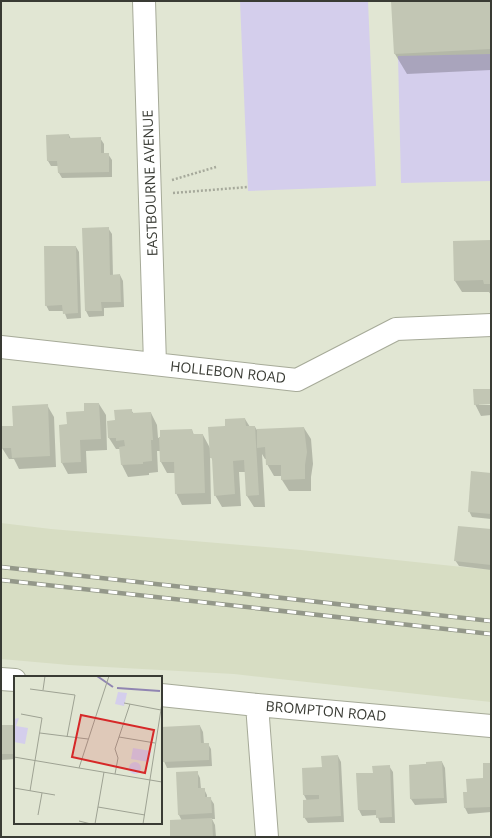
<svg xmlns="http://www.w3.org/2000/svg" width="492" height="838" font-family="'Open Sans',sans-serif">
<style>
.built{fill:#d7ddc3}
.green{fill:#d4ceec}
.shadow{fill:#0003}
.building{fill:#c2c6b4}
.lines{fill:none;stroke-linecap:round;stroke-linejoin:round}
.minor-casing{stroke:#a6aa98;stroke-width:24}
.path{stroke:#a6a99b;stroke-width:2.5;stroke-dasharray:2 2;stroke-linecap:butt}
.minor{stroke:#fff;stroke-width:22}
.rail-casing{stroke:#94988a;stroke-width:4.5}
.rail{stroke:#fff;stroke-width:3;stroke-dasharray:9;stroke-linecap:butt}
.labels{text-anchor:middle;stroke-width:3;stroke-linejoin:round;paint-order:stroke}
.street-label{font-size:14px;fill:#393b34;stroke:#fff}
.inset-river{fill:none;stroke:#9085b2;stroke-width:2}
.inset-road{fill:none;stroke:#9ea293;stroke-width:1}
.view{fill:#d62828;fill-opacity:0.15;stroke:#d62828;stroke-width:2}
.inset-edge{fill:none;stroke:#393b34;stroke-width:2}
</style>
<rect width="100%" height="100%" fill="#e1e6d3"/>
<path class="built" d="M 1,523 L 51,529 L 301,550 L 491,570 L 491,702 L 234,674 L 69,665 L 1,659 Z"/>
<path class="green" d="M 240,1 L 368,1 L 376,186 L 248,191 Z
M 491,54 L 491,181 L 401,183 L 398,56 Z"/>
<path class="shadow" d="M 392,1 L 491,1 L 491,70 L 407,74 L 395,54 Z
M 69,135 L 71,139 L 100,138 L 104,144 L 104,154 L 108,154 L 112,160 L 112,177 L 62,178 L 59,173 L 59,166 L 51,166 L 48,161 Z
M 108,228 L 112,234 L 113,276 L 120,275 L 123,281 L 124,307 L 104,308 L 104,316 L 89,317 L 86,311 Z
M 491,241 L 491,295 L 489,292 L 462,292 L 455,281 Z
M 76,247 L 79,252 L 81,318 L 67,319 L 64,311 L 49,311 L 46,305 Z
M 491,390 L 491,403 L 479,403 L 479,405 L 491,405 L 491,415 L 481,416 L 475,404 Z
M 99,404 L 106,415 L 107,450 L 86,451 L 87,473 L 68,474 L 62,463 L 86,412 Z
M 47,405 L 54,417 L 56,467 L 19,469 L 14,459 L 9,459 L 2,448 L 1,427 L 14,427 Z
M 131,410 L 134,414 L 151,413 L 157,425 L 158,438 L 192,430 L 194,435 L 203,435 L 210,448 L 226,427 L 245,419 L 250,427 L 255,427 L 257,430 L 304,428 L 311,439 L 313,464 L 311,477 L 311,491 L 289,491 L 282,480 L 282,476 L 274,476 L 267,464 L 267,459 L 265,459 L 262,454 L 265,507 L 254,507 L 247,496 L 246,472 L 239,472 L 241,506 L 222,507 L 215,495 L 214,463 L 210,455 L 211,504 L 182,505 L 176,493 L 175,473 L 167,473 L 161,462 L 160,451 L 157,451 L 158,472 L 149,473 L 149,475 L 128,477 L 122,465 L 121,449 L 116,449 L 109,438 L 116,421 Z
M 491,474 L 491,519 L 472,517 L 469,511 Z
M 491,530 L 491,570 L 459,566 L 455,560 Z
M 1,726 L 15,726 L 15,759 L 1,760 Z
M 200,726 L 203,732 L 204,744 L 208,744 L 211,749 L 212,766 L 167,768 L 163,759 L 161,759 L 161,728 Z
M 338,756 L 341,762 L 344,822 L 308,823 L 304,817 L 307,801 L 304,795 L 303,769 L 323,768 Z
M 442,762 L 445,768 L 447,803 L 415,805 L 411,799 L 410,766 Z
M 491,764 L 491,812 L 468,814 L 465,808 L 468,793 L 484,779 Z
M 389,766 L 393,772 L 395,823 L 380,823 L 377,815 L 362,816 L 359,810 Z
M 197,772 L 200,778 L 201,789 L 204,789 L 207,795 L 207,798 L 210,798 L 214,804 L 215,819 L 212,819 L 215,825 L 216,837 L 171,837 L 182,821 L 179,815 Z"/>
<path class="building" d="M 391,1 L 491,1 L 491,49 L 394,54 Z
M 69,134 L 69,138 L 101,137 L 101,153 L 109,153 L 109,172 L 58,173 L 57,161 L 47,161 L 46,135 Z
M 109,227 L 110,275 L 120,274 L 121,302 L 101,302 L 102,311 L 85,311 L 82,228 Z
M 491,240 L 491,284 L 484,284 L 483,280 L 454,281 L 453,241 Z
M 44,246 L 76,246 L 78,313 L 63,314 L 62,305 L 45,306 Z
M 473,389 L 491,389 L 491,404 L 474,405 Z
M 84,403 L 99,403 L 101,439 L 80,440 L 81,462 L 61,463 L 59,425 L 67,424 L 66,412 L 84,411 Z
M 48,404 L 50,456 L 12,458 L 11,448 L 1,448 L 1,426 L 13,426 L 12,406 Z
M 132,409 L 132,413 L 151,412 L 153,440 L 151,440 L 152,461 L 143,462 L 143,464 L 121,465 L 119,447 L 125,446 L 124,440 L 116,441 L 116,438 L 108,438 L 107,421 L 115,420 L 114,410 Z
M 245,418 L 246,426 L 255,426 L 259,495 L 246,496 L 244,460 L 233,461 L 235,494 L 214,496 L 212,458 L 210,458 L 208,427 L 225,426 L 225,419 Z
M 304,427 L 307,452 L 305,465 L 305,479 L 281,480 L 281,465 L 266,465 L 265,447 L 257,448 L 257,429 Z
M 192,429 L 193,434 L 203,434 L 205,493 L 175,494 L 174,462 L 160,462 L 159,437 L 160,437 L 160,430 Z
M 471,471 L 491,473 L 491,514 L 468,512 Z
M 458,526 L 491,529 L 491,565 L 454,561 Z
M 1,725 L 15,725 L 15,754 L 1,754 Z
M 200,725 L 201,743 L 209,743 L 209,760 L 163,762 L 162,754 L 161,754 L 161,727 Z
M 338,755 L 341,816 L 303,818 L 303,800 L 319,799 L 319,795 L 303,795 L 302,768 L 322,767 L 321,756 Z
M 442,761 L 444,798 L 410,799 L 409,765 L 426,764 L 426,762 Z
M 483,763 L 491,763 L 491,807 L 464,808 L 463,792 L 467,792 L 466,779 L 483,778 Z
M 390,765 L 392,817 L 376,818 L 376,810 L 358,810 L 356,773 L 373,773 L 372,766 Z
M 198,771 L 198,788 L 205,788 L 205,797 L 211,797 L 212,813 L 178,815 L 176,772 Z
M 212,818 L 213,837 L 170,837 L 170,820 Z"/>
<g class="lines">
<defs>
<path id="minor" d="M 144,1 L 155,364
M 1,347 L 297,380 L 396,329 L 491,325
M 1,679 L 15,680
M 161,695 L 257,705 L 491,726
M 257,705 L 267,837"/>
</defs>
<use href="#minor" class="minor-casing"/>
<path class="path" d="M 172,180 L 216,167
M 173,193 L 248,187"/>
<use href="#minor" class="minor"/>
<defs>
<path id="rail" d="M 1,567 L 491,621
M 1,580 L 491,634"/>
</defs>
<use href="#rail" class="rail-casing"/>
<use href="#rail" class="rail"/>
</g>
<g class="labels">
<g class="street-label">
<text transform="translate(150 183) rotate(-92)" y="5">EASTBOURNE AVENUE</text>
<text transform="translate(228 372) rotate(6)" y="5">HOLLEBON ROAD</text>
<text transform="translate(326 711) rotate(5)" y="5">BROMPTON ROAD</text>
</g>
</g>
<g transform="translate(14 676)">
<rect width="148" height="148" fill="#e1e6d3"/>
<path d="M 104,16 L 113,17 L 110,30 L 101,28 ZM 5,42 L 2,50 L 14,52 L 11,68 L 0,66 L 0,43 ZM 119,72 L 137,75 L 135,86 L 117,83 ZM115 92a6 6 0 1 1 12 0a6 6 0 1 1-12 0Z" fill="#d4ceec"/>
<path class="inset-river" d="M 83,0 L 99,11M 103,12 L 146,15"/>
<path class="inset-road" d="M 16,13 L 61,19 L 53,61M 29,14 L 31,0M 110,27 L 147,34M 7,38 L 28,42 L 16,115M 26,57 L 74,63M 105,61 L 141,67M 0,81 L 148,106M 65,92 L 95,0M 101,98 L 104,82 L 101,73 L 116,28M 0,112 L 41,119M 84,131 L 131,139M 24,139 L 28,117M 65,145 L 77,148M 81,148 L 90,96M 129,148 L 148,27"/>
<path class="view" d="M 67,39 L 140,54 L 131,97 L 58,81 Z"/>
<rect width="148" height="148" class="inset-edge"/>
</g>
<rect width="492" height="838" fill="none" stroke="#393b34" stroke-width="4"/>
</svg>
